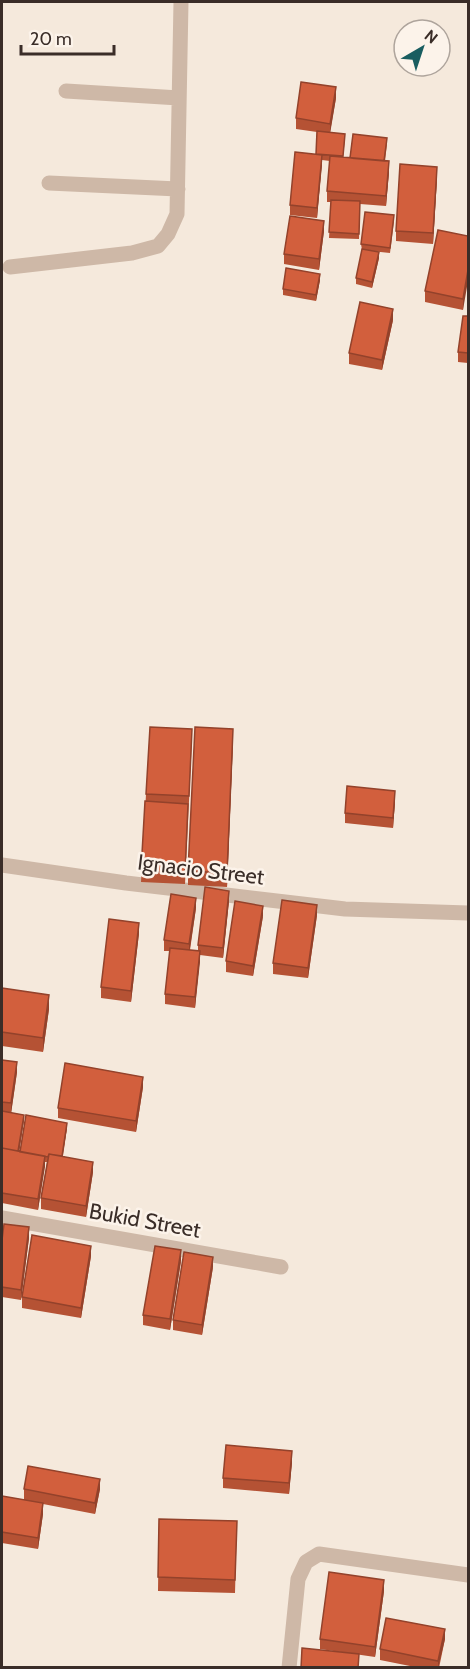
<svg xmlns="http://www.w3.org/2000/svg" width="470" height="1669" font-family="Cabin,sans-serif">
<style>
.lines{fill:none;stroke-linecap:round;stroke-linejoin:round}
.minor{stroke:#ceb8a7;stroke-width:15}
.wall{fill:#b55234}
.shaded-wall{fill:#93422b}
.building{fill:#d25f3d;stroke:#93422b;stroke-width:1.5}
.labels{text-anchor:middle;stroke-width:5;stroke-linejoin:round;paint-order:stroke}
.street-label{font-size:22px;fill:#3a2d28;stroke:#fcf3ea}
</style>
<rect width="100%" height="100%" fill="#f5e9dc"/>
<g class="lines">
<path class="minor" d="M 66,91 L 179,98
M 49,183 L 178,189
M 10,267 L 132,253 L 158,246 L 168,234 L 177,214 L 181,2
M 2,865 L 126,883 L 345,909 L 468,913
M 2,1218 L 281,1267
M 289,1668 L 298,1579 L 306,1562 L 319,1554 L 468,1575"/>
</g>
<path class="wall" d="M 336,98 L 330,132 L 345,139 L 343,157 L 350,158 L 387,144 L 385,161 L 389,172 L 386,206 L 360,204 L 359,239 L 329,238 L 331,202 L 327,202 L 327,191 L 330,161 L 322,160 L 317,218 L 290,215 L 290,205 L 316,154 L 317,132 L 296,129 L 296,118 Z
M 437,178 L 433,244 L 396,241 L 396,231 Z
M 394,221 L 390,253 L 371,251 L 379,258 L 372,288 L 356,284 L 356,278 L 362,250 L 361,244 Z
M 324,231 L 319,270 L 284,264 L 284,254 Z
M 468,236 L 463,310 L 425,302 L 425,291 Z
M 320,280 L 316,301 L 283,295 L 283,289 Z
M 468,316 L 468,363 L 458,362 L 458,352 Z
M 393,320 L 382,370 L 349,364 L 349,353 Z
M 192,739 L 185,884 L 141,882 L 146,794 Z
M 233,742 L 227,887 L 188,885 L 188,871 Z
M 395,801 L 393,828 L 345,823 L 345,813 Z
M 229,901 L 223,958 L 200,955 L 195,1008 L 165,1004 L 165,994 L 170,951 L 164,951 L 164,940 L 196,908 L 190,950 L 198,951 L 198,945 Z
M 317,915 L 308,978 L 273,974 L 273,963 Z
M 263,916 L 253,976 L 226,972 L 226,961 Z
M 139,933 L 131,1002 L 101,998 L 101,987 Z
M 2,988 L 49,1009 L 43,1052 L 2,1046 Z
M 2,1060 L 17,1072 L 11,1113 L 24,1120 L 19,1151 L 67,1128 L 63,1156 L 93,1172 L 86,1217 L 41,1209 L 41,1198 L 47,1162 L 45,1162 L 38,1210 L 2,1203 Z
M 143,1087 L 136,1132 L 58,1118 L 58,1108 Z
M 29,1238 L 21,1300 L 2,1297 L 2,1240 Z
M 91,1256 L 81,1318 L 22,1308 L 22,1297 Z
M 181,1261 L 170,1330 L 143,1325 L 143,1315 Z
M 213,1267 L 202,1335 L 173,1330 L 173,1320 Z
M 292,1462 L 289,1494 L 223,1488 L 223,1478 Z
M 24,1489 L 100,1489 L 95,1514 L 43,1504 L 43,1514 L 38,1549 L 2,1543 L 2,1496 L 24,1500 Z
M 159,1519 L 237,1521 L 235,1593 L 158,1591 Z
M 384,1591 L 375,1657 L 320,1649 L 320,1639 Z
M 445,1639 L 439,1668 L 420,1668 L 380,1660 L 380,1649 Z"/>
<path class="shaded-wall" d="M 336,87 L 336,98 L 330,134 L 330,124 Z
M 322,155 L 322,165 L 317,218 L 317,208 Z
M 389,161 L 389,172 L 386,206 L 386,196 Z
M 437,167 L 437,178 L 433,244 L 433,233 Z
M 324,221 L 324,231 L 319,270 L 319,259 Z
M 379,252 L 379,258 L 372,288 L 372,282 Z
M 468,270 L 468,281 L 463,310 L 463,299 Z
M 320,274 L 320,280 L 316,301 L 316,295 Z
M 393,309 L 393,320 L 382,370 L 382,360 Z
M 233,729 L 233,742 L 227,887 L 227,873 Z
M 395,791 L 395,801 L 393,828 L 393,818 Z
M 229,891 L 229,901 L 223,958 L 223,948 Z
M 196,898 L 196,908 L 189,954 L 189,944 Z
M 317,905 L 317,915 L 308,978 L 308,968 Z
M 263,906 L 263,916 L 253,976 L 253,966 Z
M 139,923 L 139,933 L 131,1002 L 131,991 Z
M 200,951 L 200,962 L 195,1008 L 195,997 Z
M 49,995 L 49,1009 L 43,1052 L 43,1038 Z
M 17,1062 L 17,1072 L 11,1114 L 11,1103 Z
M 143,1077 L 143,1087 L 136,1132 L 136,1121 Z
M 24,1115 L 24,1120 L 18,1160 L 18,1154 Z
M 67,1123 L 67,1128 L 61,1164 L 61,1159 Z
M 45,1156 L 45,1167 L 38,1210 L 38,1199 Z
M 93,1162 L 93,1172 L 86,1217 L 86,1206 Z
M 29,1227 L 29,1238 L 21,1300 L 21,1290 Z
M 91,1246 L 91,1256 L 81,1318 L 81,1308 Z
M 181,1250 L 181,1261 L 170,1330 L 170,1319 Z
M 213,1257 L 213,1267 L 202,1335 L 202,1325 Z
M 292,1451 L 292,1462 L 289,1494 L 289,1483 Z
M 100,1479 L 100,1489 L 95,1514 L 95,1503 Z
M 43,1503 L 43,1514 L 38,1549 L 38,1538 Z
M 384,1580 L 384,1591 L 375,1657 L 375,1647 Z
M 445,1629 L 445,1639 L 438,1668 L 438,1661 Z"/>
<path class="building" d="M 301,82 L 336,87 L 330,124 L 296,118 Z
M 317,131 L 345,134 L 343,156 L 316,154 Z
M 353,134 L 387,138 L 384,161 L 350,158 Z
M 295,152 L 322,155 L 317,208 L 290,205 Z
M 330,156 L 389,161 L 386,196 L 327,191 Z
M 400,164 L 437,167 L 433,233 L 396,231 Z
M 331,200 L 360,201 L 359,234 L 329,232 Z
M 365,212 L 394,215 L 390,248 L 361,244 Z
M 290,216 L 324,221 L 319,259 L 284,254 Z
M 438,230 L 468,236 L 468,270 L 463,299 L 425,291 Z
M 362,249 L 379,252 L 372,282 L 356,278 Z
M 286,268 L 320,274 L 316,295 L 283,289 Z
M 360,302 L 393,309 L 382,360 L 349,353 Z
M 463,316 L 468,316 L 468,353 L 458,352 Z
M 150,727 L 192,729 L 189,796 L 146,794 Z
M 195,727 L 233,729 L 227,873 L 188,871 Z
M 347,786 L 395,791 L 393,818 L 345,813 Z
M 145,801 L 188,804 L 185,873 L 141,871 Z
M 205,887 L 229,891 L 223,948 L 198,945 Z
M 171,894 L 196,898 L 189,944 L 164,940 Z
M 282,900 L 317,905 L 308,968 L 273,963 Z
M 235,901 L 263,906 L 253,966 L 226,961 Z
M 109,919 L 139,923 L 131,991 L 101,987 Z
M 170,948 L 200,951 L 195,997 L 165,994 Z
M 2,988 L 49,995 L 43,1038 L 2,1032 Z
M 2,1060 L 17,1062 L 11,1103 L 2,1102 Z
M 65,1063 L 143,1077 L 136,1121 L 58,1108 Z
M 2,1111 L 24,1115 L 18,1151 L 2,1148 Z
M 26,1115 L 67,1123 L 62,1156 L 49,1154 L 48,1157 L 20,1152 Z
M 2,1148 L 45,1156 L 38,1199 L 2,1193 Z
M 49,1154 L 93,1162 L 86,1206 L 41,1198 Z
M 4,1224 L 29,1227 L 21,1290 L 2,1287 L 2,1240 Z
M 32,1235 L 91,1246 L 81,1308 L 22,1297 Z
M 155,1246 L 181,1250 L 170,1319 L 143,1315 Z
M 184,1252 L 213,1257 L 202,1325 L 173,1320 Z
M 226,1445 L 292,1451 L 289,1483 L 223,1478 Z
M 28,1466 L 100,1479 L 95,1503 L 24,1489 Z
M 2,1496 L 43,1503 L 38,1538 L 2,1532 Z
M 159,1519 L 237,1521 L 235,1580 L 158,1577 Z
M 329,1572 L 384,1580 L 375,1647 L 320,1639 Z
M 386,1618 L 445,1629 L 438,1661 L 380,1649 Z
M 302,1648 L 359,1654 L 358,1668 L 301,1668 Z"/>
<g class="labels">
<g class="street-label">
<text transform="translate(201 869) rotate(7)" y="8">Ignacio Street</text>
<text transform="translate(145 1220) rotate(10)" y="8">Bukid Street</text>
</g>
</g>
<rect width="470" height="1669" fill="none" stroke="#3a2d28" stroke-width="6"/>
<g transform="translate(422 48) rotate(39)"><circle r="28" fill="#fcf3ea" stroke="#aea49c" stroke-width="1.5"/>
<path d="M0-4.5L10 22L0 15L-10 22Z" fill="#195d60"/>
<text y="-9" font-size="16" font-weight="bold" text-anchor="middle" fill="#3a2d28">N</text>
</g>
<path d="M21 45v9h93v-9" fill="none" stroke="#3a2d28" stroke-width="3"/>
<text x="30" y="45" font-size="18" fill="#3a2d28" stroke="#fcf3ea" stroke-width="4.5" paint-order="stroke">20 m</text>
</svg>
